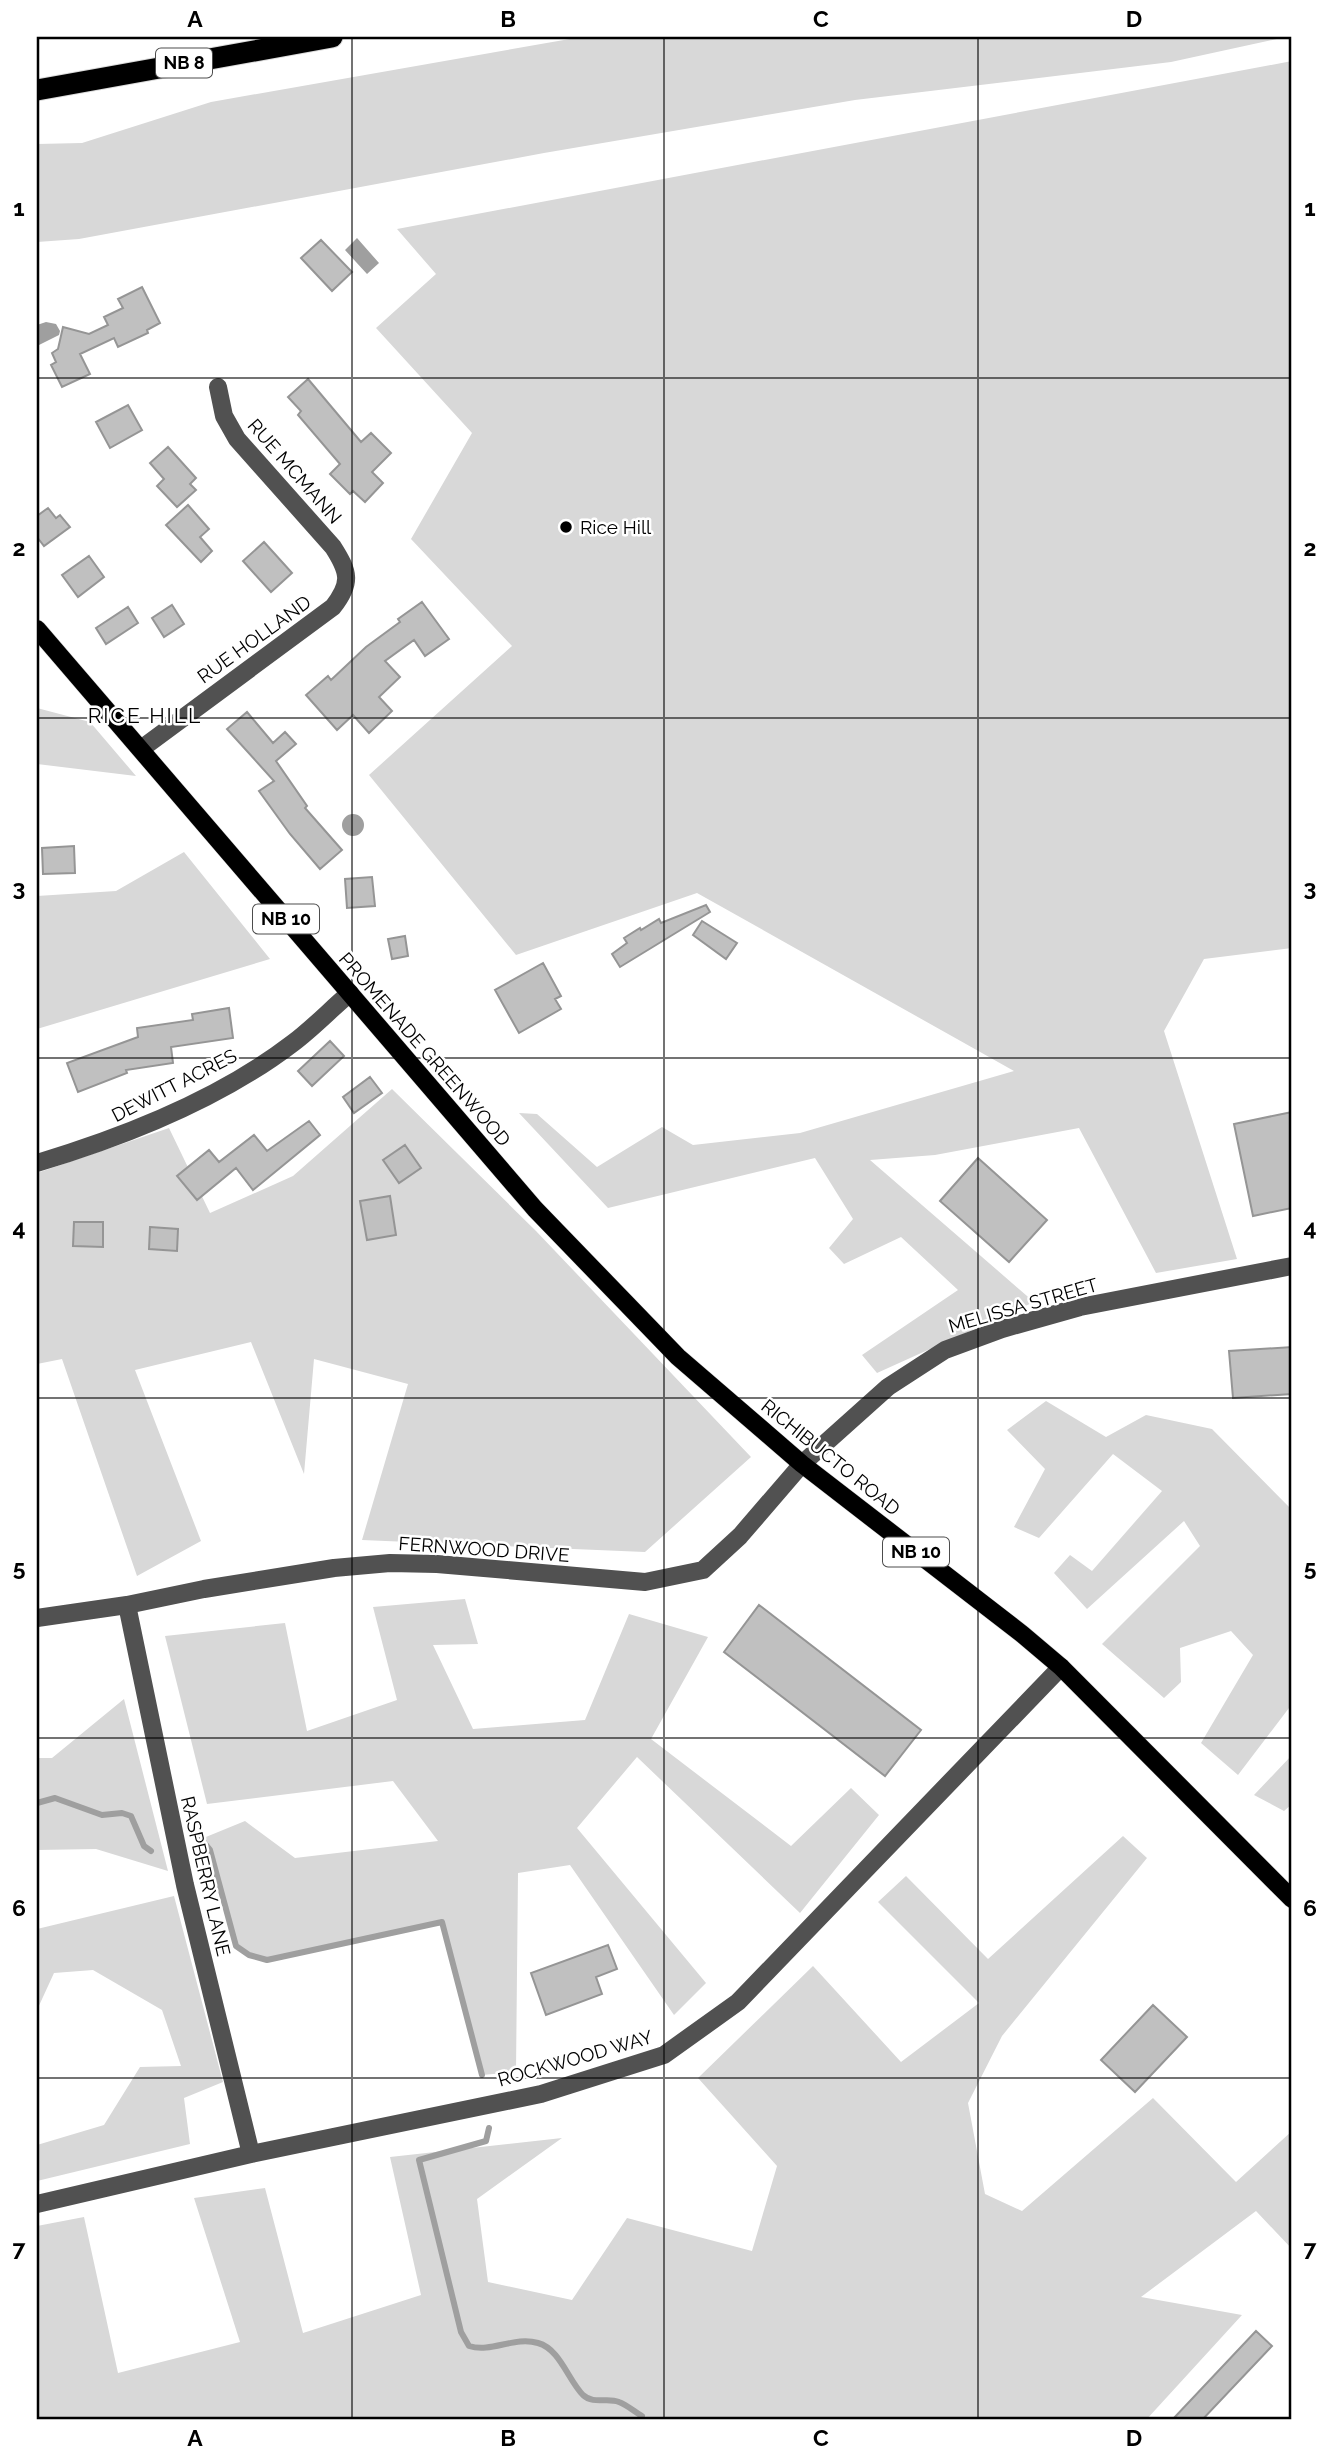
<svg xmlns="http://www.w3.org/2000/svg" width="1329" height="2457" font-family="Raleway,sans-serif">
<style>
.green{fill:#d8d8d8}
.water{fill:#9f9f9f}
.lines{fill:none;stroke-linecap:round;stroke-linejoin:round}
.stream{stroke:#9f9f9f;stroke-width:6}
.building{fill:#c0c0c0;stroke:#959595;stroke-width:2}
.major-casing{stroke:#dbdbdb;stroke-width:19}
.highway-casing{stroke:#dbdbdb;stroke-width:23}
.minor{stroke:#515151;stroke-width:18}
.major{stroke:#000;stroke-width:18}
.highway{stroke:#000;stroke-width:21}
.grid{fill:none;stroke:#000;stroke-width:2;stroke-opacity:0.55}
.poi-dot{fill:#000;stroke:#fff;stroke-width:2.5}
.labels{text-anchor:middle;stroke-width:5;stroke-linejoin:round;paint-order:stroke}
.shield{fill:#fff;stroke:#4c4c4c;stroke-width:2}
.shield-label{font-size:18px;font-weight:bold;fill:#000}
.street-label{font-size:19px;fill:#000;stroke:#fff}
.poi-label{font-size:19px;fill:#000;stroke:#fff;text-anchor:start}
.neighbourhood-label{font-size:21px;letter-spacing:2px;fill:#000;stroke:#fff}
.neatline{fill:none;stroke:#000;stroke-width:2.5}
.grid-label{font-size:23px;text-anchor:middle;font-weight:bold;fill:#000}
</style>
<rect width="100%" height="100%" fill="#fff"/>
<path class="green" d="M 581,37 L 1286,37 L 1171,62 L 855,100 L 544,153 L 79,239 L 37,242 L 37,144 L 82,143 L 211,102 Z
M 1292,61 L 1292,948 L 1204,959 L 1164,1031 L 1237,1259 L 1156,1273 L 1079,1128 L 935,1155 L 870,1160 L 1034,1302 L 877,1373 L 862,1355 L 958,1290 L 901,1237 L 844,1264 L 829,1248 L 853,1219 L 815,1158 L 608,1208 L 519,1113 L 537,1114 L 597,1167 L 662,1127 L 693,1145 L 800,1133 L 1014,1071 L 697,893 L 516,955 L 369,775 L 512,646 L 411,539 L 472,433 L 376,328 L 436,274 L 397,229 Z
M 37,708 L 90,722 L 136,776 L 37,764 Z
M 184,852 L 270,959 L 37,1029 L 37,896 L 116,891 Z
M 392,1089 L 536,1231 L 751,1457 L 645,1552 L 362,1540 L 408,1384 L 314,1359 L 304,1474 L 251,1342 L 135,1370 L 201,1541 L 137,1576 L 62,1359 L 37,1364 L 37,1173 L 169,1128 L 210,1213 L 293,1176 Z
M 1046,1401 L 1106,1437 L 1146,1415 L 1212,1429 L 1292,1510 L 1292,1704 L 1238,1775 L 1201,1743 L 1253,1655 L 1231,1631 L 1180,1648 L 1181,1682 L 1164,1698 L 1102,1644 L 1200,1546 L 1184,1521 L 1087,1609 L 1054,1573 L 1070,1555 L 1092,1571 L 1162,1491 L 1113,1454 L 1039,1538 L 1014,1527 L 1045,1469 L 1007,1430 Z
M 465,1599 L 478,1644 L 433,1645 L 473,1729 L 585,1720 L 629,1614 L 708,1637 L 651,1739 L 791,1846 L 851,1788 L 879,1815 L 800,1913 L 637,1757 L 577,1828 L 706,1983 L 674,2015 L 570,1865 L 518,1873 L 516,2072 L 482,2075 L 442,1922 L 267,1960 L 249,1955 L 236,1946 L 210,1850 L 201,1839 L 245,1821 L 295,1858 L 438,1841 L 393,1781 L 207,1804 L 165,1636 L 285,1623 L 307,1731 L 397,1700 L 373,1607 Z
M 124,1699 L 168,1871 L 96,1849 L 37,1850 L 37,1758 L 52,1758 Z
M 1292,1755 L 1292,1804 L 1284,1811 L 1254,1795 Z
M 1123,1836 L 1147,1858 L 1002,2036 L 968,2103 L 985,2194 L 1022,2211 L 1153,2098 L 1236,2182 L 1292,2131 L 1292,2249 L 1256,2211 L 1141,2297 L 1242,2315 L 1146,2420 L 37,2420 L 37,2226 L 84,2217 L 118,2373 L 240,2342 L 194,2198 L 265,2188 L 303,2333 L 421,2295 L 390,2157 L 562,2138 L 477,2199 L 488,2282 L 572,2300 L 627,2218 L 752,2251 L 777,2166 L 698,2078 L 813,1966 L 901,2062 L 979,2003 L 878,1902 L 906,1876 L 988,1959 Z
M 174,1896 L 223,2082 L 184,2098 L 190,2144 L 37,2181 L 37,2145 L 104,2125 L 140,2067 L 181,2066 L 162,2010 L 93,1970 L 54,1973 L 37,2010 L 37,1929 Z"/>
<path class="water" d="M 357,238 L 379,263 L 367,274 L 345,250 Z
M 46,322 L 56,324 L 60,331 L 59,335 L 37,346 L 37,325 Z
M342 825a11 11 0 1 1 22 0a11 11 0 1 1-22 0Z"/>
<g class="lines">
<path class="stream" d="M 37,1803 L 55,1798 L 102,1815 L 122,1813 L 131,1816 L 144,1846 L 151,1851
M 201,1839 L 210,1850 L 236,1946 L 249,1955 L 267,1960 L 442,1922 L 482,2075
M 489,2128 L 486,2141 L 419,2160 L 461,2332 L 469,2346 C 492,2353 514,2336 538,2343 C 560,2349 568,2380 583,2395 C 594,2405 607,2397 619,2402 C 627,2405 635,2412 642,2416"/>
</g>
<path class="building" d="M 321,240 L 352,272 L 332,291 L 301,258 Z
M 142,287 L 160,323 L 147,330 L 148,333 L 118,347 L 114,338 L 80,354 L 90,374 L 62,387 L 51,365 L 56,362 L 52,353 L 58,349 L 63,327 L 89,334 L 108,325 L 104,317 L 123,308 L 118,299 Z
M 308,379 L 361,442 L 371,433 L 391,453 L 372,472 L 383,483 L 365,502 L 353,491 L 350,494 L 330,474 L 340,464 L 298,415 L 301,411 L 288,397 Z
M 128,405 L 142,430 L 110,448 L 96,422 Z
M 168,447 L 196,478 L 190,484 L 196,490 L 177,507 L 157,486 L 164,479 L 150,463 Z
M 188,505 L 209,529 L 200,537 L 212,551 L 201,562 L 166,525 Z
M 48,508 L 56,518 L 60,515 L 70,527 L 44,546 L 37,537 L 37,516 Z
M 264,542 L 292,573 L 271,592 L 243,561 Z
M 89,556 L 104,577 L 78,597 L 62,575 Z
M 422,602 L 449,639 L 425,656 L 414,640 L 385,661 L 400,677 L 379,697 L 392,711 L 369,733 L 353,715 L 337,730 L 306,695 L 328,676 L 331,680 L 366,647 L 400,622 L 398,619 Z
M 172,605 L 184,624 L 164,637 L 152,618 Z
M 128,607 L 138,623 L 106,644 L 96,628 Z
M 247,712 L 273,743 L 285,732 L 296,744 L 276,761 L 307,806 L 305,808 L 342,850 L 320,869 L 290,834 L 259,791 L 274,781 L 227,729 Z
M 74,846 L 75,873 L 43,874 L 42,848 Z
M 372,877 L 375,906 L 347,908 L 345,879 Z
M 706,905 L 710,912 L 620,967 L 612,954 L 627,943 L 624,938 L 640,928 L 641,930 L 659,919 L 661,923 Z
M 702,921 L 737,943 L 726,959 L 693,935 Z
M 405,936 L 408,956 L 392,959 L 388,939 Z
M 543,963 L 561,996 L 555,999 L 561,1009 L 519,1033 L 495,990 Z
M 229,1008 L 233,1038 L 171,1047 L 173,1063 L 126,1070 L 127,1073 L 78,1092 L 67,1063 L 138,1037 L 137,1028 L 193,1020 L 192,1014 Z
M 330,1041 L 344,1056 L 312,1086 L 298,1071 Z
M 370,1077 L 382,1093 L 354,1113 L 343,1097 Z
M 1292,1112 L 1292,1208 L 1253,1216 L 1234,1124 Z
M 309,1121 L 320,1135 L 253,1190 L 236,1168 L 197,1200 L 177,1176 L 209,1150 L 219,1162 L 254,1135 L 267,1151 Z
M 405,1145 L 421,1168 L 399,1183 L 383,1160 Z
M 978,1158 L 1047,1220 L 1009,1262 L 940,1201 Z
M 390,1196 L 396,1235 L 367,1240 L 360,1201 Z
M 74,1222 L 103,1222 L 103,1247 L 73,1246 Z
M 150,1227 L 178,1229 L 177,1251 L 149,1249 Z
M 1292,1347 L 1292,1394 L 1233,1398 L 1229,1351 Z
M 759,1605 L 921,1730 L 885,1776 L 724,1652 Z
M 608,1945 L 617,1969 L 596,1977 L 602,1994 L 546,2015 L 531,1973 Z
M 1153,2005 L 1187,2037 L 1135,2092 L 1101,2060 Z
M 1256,2331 L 1272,2346 L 1202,2420 L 1172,2420 Z"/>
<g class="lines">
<defs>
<path id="major" d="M 37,629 L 535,1209 L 678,1357 L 802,1464 L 1022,1634 L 1061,1667 L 1292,1899"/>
<path id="highway" d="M 37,90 L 332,37"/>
</defs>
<use href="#major" class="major-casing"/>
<use href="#highway" class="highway-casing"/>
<path class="minor" d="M 141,749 L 333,607 C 352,583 349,572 333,547 L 237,439 L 224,416 L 218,387
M 37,1163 C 124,1137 220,1099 293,1043 C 313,1028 331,1009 350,993
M 127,1605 L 185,1885 L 251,2154
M 37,1618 L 127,1605 L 204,1589 L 334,1568 L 390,1563 L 437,1564 L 645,1582 L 703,1570 L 740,1536 L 802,1464 L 888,1387 L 945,1350 L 1002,1329 L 1080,1307 L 1292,1266
M 37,2204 L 251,2154 L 541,2094 L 664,2055 L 738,2002 L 1061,1667"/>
<use href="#major" class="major"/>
<use href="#highway" class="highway"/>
</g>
<path class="grid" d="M 352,37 L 352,2420M 664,37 L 664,2420M 978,37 L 978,2420M 37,378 L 1292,378M 37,718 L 1292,718M 37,1058 L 1292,1058M 37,1398 L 1292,1398M 37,1738 L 1292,1738M 37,2078 L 1292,2078"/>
<circle class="poi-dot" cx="566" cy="527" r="7"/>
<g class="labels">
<g class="shield">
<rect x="156" y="48.5" width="56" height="29" rx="5"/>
<rect x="253" y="904.5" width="66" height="29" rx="5"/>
<rect x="883" y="1537.5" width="66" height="29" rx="5"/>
</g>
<g class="shield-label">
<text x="184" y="69">NB 8</text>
<text x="286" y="925">NB 10</text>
<text x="916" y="1558">NB 10</text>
</g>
<g class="street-label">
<text transform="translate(295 471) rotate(49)" y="7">RUE MCMANN</text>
<text transform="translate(254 639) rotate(-36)" y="7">RUE HOLLAND</text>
<text transform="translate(425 1049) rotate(49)" y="7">PROMENADE GREENWOOD</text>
<text transform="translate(174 1085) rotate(-27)" y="7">DEWITT ACRES</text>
<text transform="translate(1023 1305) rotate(-16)" y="7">MELISSA STREET</text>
<text transform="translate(831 1457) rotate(39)" y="7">RICHIBUCTO ROAD</text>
<text transform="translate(484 1549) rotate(4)" y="7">FERNWOOD DRIVE</text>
<text transform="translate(206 1876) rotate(77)" y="7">RASPBERRY LANE</text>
<text transform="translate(575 2058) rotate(-16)" y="7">ROCKWOOD WAY</text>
</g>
<g class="poi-label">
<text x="580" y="534">Rice Hill</text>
</g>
<g class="neighbourhood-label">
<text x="145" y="723">RICE HILL</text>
</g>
</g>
<rect width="1329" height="2457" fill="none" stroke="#ffffff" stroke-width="77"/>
<rect x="38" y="38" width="1252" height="2380" class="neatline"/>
<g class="grid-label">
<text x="195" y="27">A</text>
<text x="508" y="27">B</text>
<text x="821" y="27">C</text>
<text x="1134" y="27">D</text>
<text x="19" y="216">1</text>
<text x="1310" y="216">1</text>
<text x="19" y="556">2</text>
<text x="1310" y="556">2</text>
<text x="19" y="896">3</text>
<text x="1310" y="896">3</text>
<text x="19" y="1236">4</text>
<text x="1310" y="1236">4</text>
<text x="19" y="1576">5</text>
<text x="1310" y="1576">5</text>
<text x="19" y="1916">6</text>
<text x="1310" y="1916">6</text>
<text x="19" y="2256">7</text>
<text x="1310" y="2256">7</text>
<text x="195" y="2446">A</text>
<text x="508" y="2446">B</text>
<text x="821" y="2446">C</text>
<text x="1134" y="2446">D</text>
</g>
</svg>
